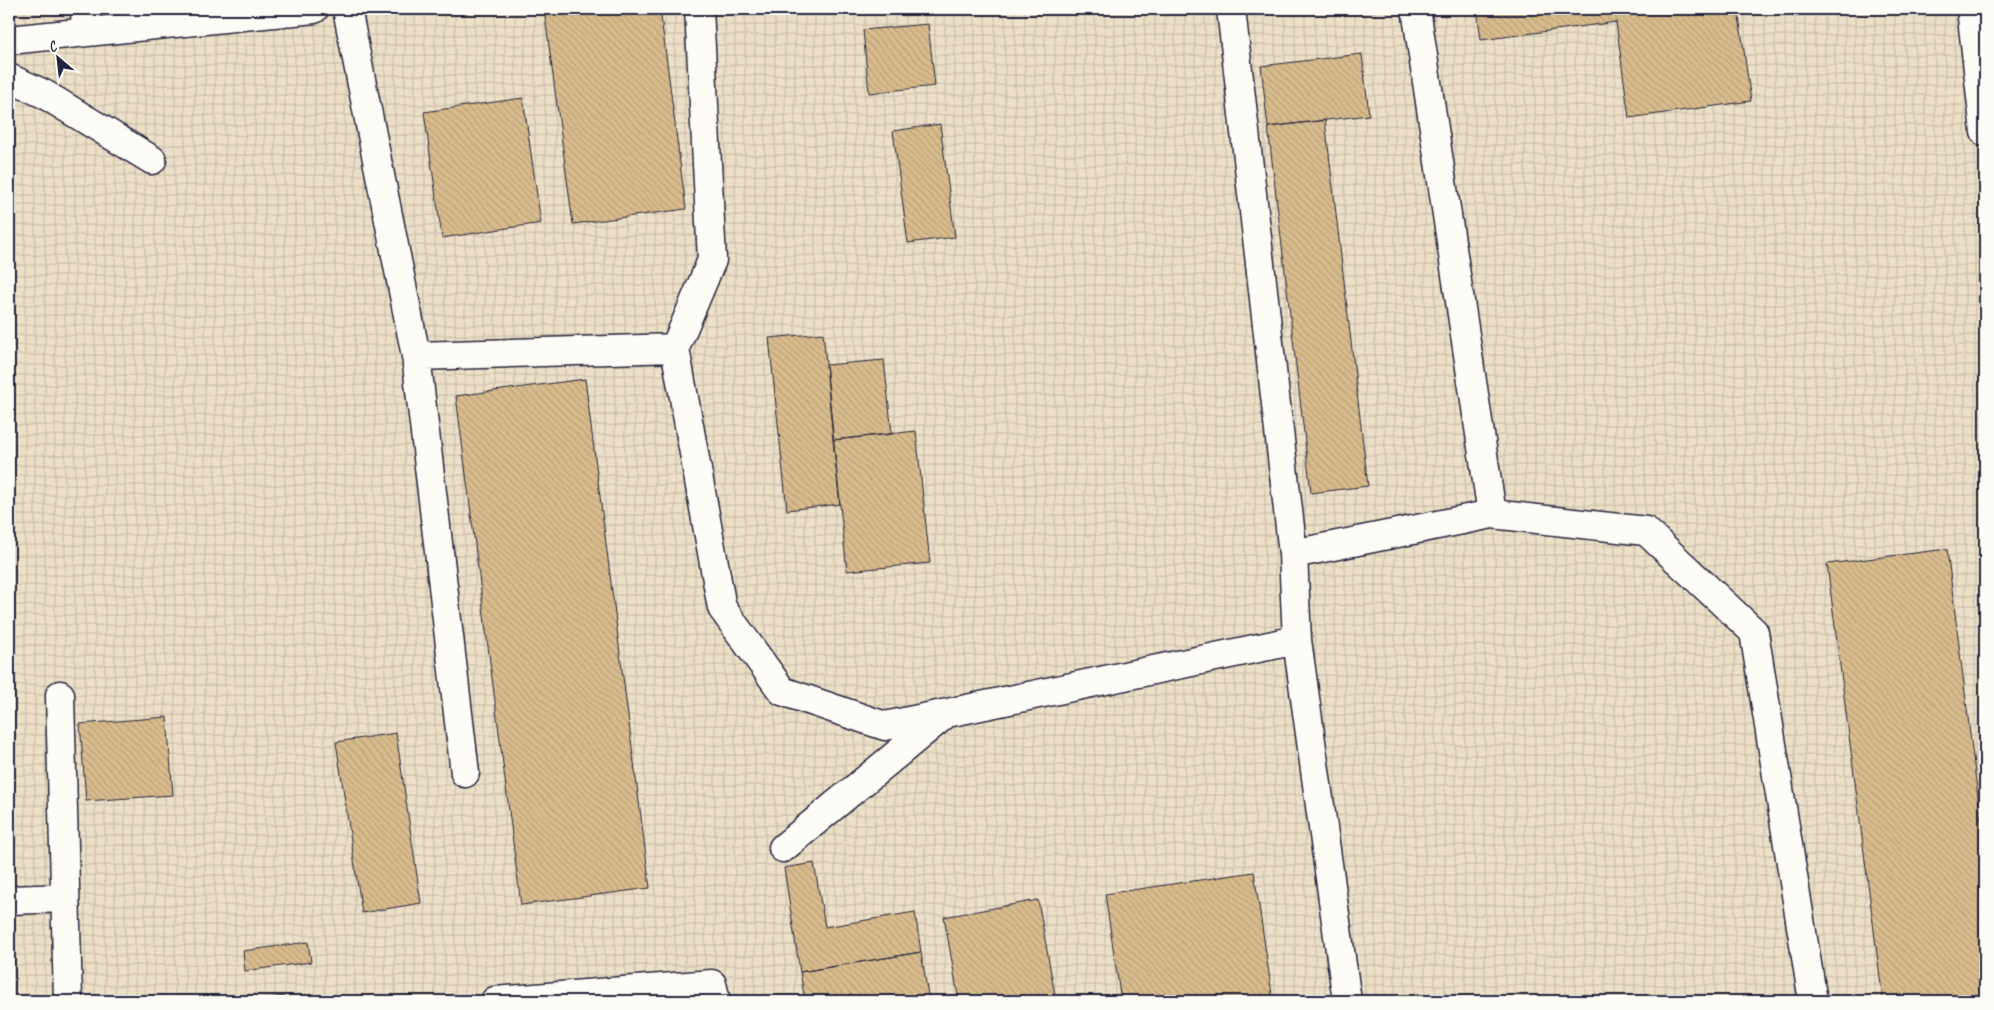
<svg xmlns="http://www.w3.org/2000/svg" width="1994" height="1010" font-family="Caveat,sans-serif">
<style>
.industrial{fill:url(#industrial-grid)}
.building{fill:url(#building-back-hatch);stroke:#22223b}
.lines{fill:none;stroke-linecap:round;stroke-linejoin:round}
.minor-casing{stroke:#22223b;stroke-width:31}
.minor{stroke:#fdfcf7;stroke-width:28}
</style>
<defs>
<pattern id="industrial-grid" width="8" height="8" patternUnits="userSpaceOnUse" patternTransform="scale(1.25)"><rect width="8" height="8" fill="#ede0c8"/><path d="M0 4h8M4 0v8" fill="none" stroke="#cbc0ad"/></pattern>
<pattern id="building-back-hatch" width="6" height="6" patternUnits="userSpaceOnUse" patternTransform="scale(1.25)"><rect width="6" height="6" fill="#d9bc8d"/><path d="M-1 5l2 2M0 0l6 6M5-1l2 2" fill="none" stroke="#baa17b"/></pattern>
</defs>
<rect width="100%" height="100%" fill="#f6efe2"/>
<filter id="ink" filterUnits="userSpaceOnUse"><feTurbulence type="fractalNoise" baseFrequency=".02" numOctaves="2"/><feDisplacementMap in="SourceGraphic" scale="10" xChannelSelector="R" yChannelSelector="G"/><feConvolveMatrix kernelMatrix="1 2 1 2 8 2 1 2 1" color-interpolation-filters="sRGB"/></filter>
<g filter="url(#ink)">
<path class="industrial" d="M 9,9 L 1985,9 L 1985,1001 L 9,1001 Z"/>
<path class="building" d="M 544,9 L 660,9 L 686,209 L 573,224 Z
M 1477,9 L 1738,9 L 1751,101 L 1629,118 L 1616,22 L 1481,40 Z
M 928,24 L 935,86 L 869,93 L 863,30 Z
M 1362,54 L 1369,115 L 1268,127 L 1261,66 Z
M 523,98 L 541,223 L 442,238 L 424,112 Z
M 1325,120 L 1368,486 L 1311,493 L 1268,127 Z
M 940,124 L 955,237 L 908,243 L 893,131 Z
M 823,333 L 840,504 L 787,510 L 769,338 Z
M 884,360 L 892,434 L 833,440 L 826,365 Z
M 585,379 L 650,888 L 521,905 L 456,396 Z
M 916,431 L 930,563 L 847,571 L 833,440 Z
M 1947,549 L 1985,853 L 1985,1001 L 1883,1001 L 1827,564 Z
M 167,717 L 173,795 L 86,801 L 80,724 Z
M 396,733 L 421,903 L 362,913 L 336,742 Z
M 814,863 L 825,927 L 915,912 L 921,952 L 800,972 L 784,868 Z
M 1254,872 L 1273,1001 L 1121,1001 L 1105,894 Z
M 1038,900 L 1056,1001 L 959,1001 L 944,917 Z
M 308,942 L 311,962 L 245,971 L 243,951 Z
M 921,952 L 929,1001 L 805,1001 L 800,972 Z
M 284,996 L 285,1001 L 248,1001 Z"/>
<g class="lines">
<defs>
<path id="minor" d="M 85,9 L 86,32
M 347,9 L 416,356 L 675,348 L 722,608 L 782,691 L 885,726 L 1297,640
M 1231,9 L 1293,554
M 1416,9 L 1492,514
M 1971,9 L 1985,132
M 9,40 L 314,9
M 9,78 L 44,94 L 152,160
M 675,348 L 712,260 L 699,9
M 416,356 L 465,773
M 60,695 L 68,1001
M 783,848 L 943,716
M 9,900 L 65,898
M 495,1001 L 712,984 L 716,1001
M 1347,1001 L 1297,640 L 1293,554 L 1492,514 L 1646,531 L 1754,632 L 1813,1001"/>
</defs>
<use href="#minor" class="minor-casing"/>
<use href="#minor" class="minor"/>
</g>
</g>
<rect width="1994" height="1010" fill="none" stroke="#fdfcf7" stroke-width="30"/>
<rect x="15" y="15" width="1964" height="980" fill="none" stroke="#22223b" stroke-width="2" filter="url(#ink)"/>
<g transform="translate(58 58) rotate(332)" stroke="#fdfcf7" stroke-width="4" paint-order="stroke">
<path d="M0-4L9 19L0 12L-9 19Z" fill="#22223b"/>
<text y="-8" font-size="14" font-weight="bold" text-anchor="middle" fill="#22223b">С</text>
</g>
</svg>
